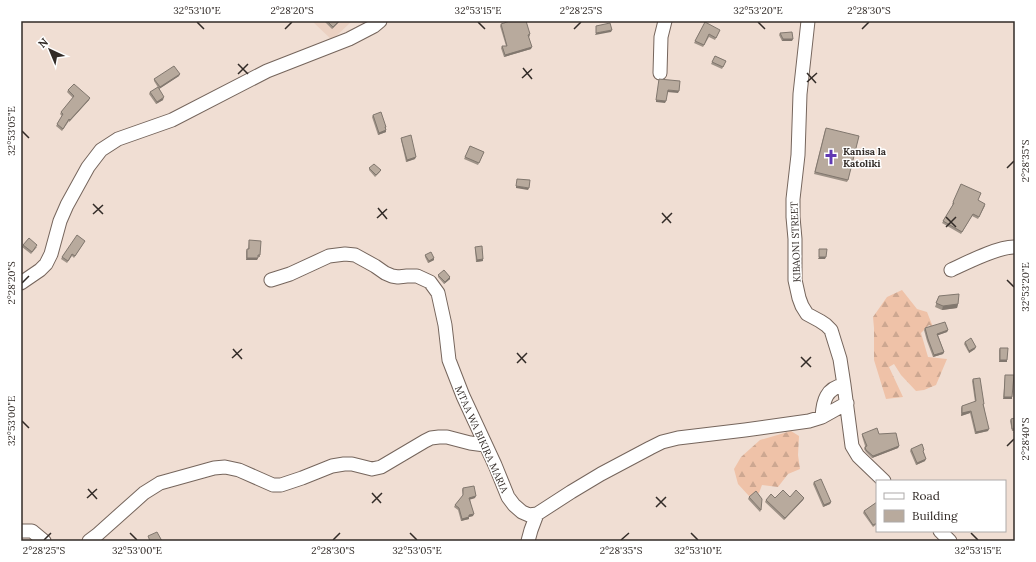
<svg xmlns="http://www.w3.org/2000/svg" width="1036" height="562" font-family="Lora,serif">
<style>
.built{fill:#ebd1c2}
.forest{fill:url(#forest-firs)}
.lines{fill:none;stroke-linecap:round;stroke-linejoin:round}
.minor-casing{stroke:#75655c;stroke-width:15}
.minor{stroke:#fff;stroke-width:13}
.wall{fill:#9e9287}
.shaded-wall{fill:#81776e}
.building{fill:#b8aa9d;stroke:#81776e}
.ticks{fill:none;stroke:#322b27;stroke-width:1.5}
.labels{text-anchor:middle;stroke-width:3;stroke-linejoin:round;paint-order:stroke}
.poi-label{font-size:10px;font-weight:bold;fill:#322b27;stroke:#fff;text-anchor:start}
.street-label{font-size:10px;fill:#322b27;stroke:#fff}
.neatline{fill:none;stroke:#322b27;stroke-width:1.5}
.ticks-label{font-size:10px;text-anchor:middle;fill:#322b27}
</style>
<defs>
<pattern id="forest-firs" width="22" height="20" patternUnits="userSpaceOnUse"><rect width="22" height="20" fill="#efc2a8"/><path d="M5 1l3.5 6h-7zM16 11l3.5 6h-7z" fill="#cda791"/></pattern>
</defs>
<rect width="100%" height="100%" fill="#f0ded3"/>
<path class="built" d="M 312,21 L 352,21 L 332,40 Z"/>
<path class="forest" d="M 902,290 L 917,309 L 927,312 L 933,327 L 929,325 L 921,333 L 928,357 L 947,359 L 936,385 L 924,390 L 916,391 L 901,375 L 894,364 L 889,367 L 903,397 L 886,399 L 874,360 L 874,328 L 873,317 L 887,297 Z
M 791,431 L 799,436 L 798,455 L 800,469 L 788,474 L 778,487 L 762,485 L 759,493 L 749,496 L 738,484 L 734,469 L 741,457 L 760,440 Z"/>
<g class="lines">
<defs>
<path id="minor" d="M 808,21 L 800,94 L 798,155 L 793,199 L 793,217 L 795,239 L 795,280 L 799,298 L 802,306 L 807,314 L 820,321 L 826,325 L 831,330 L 840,359 L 844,385 L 852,446 L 858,456 L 884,481
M 660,73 L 661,37 L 665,21
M 951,270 C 966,263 999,246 1015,247
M 271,280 L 290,274 L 329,256 L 345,254 L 355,255 L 375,266 L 385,273 L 392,276 L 398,277 L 407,276 L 417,276 L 430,282 L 438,293 L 445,325 L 449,360 L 463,396 L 495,465 L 508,497 L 514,505 L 522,512 L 529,515 L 537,514 L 571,492 L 601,474 L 650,448 L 662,442 L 678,438 L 745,430 L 809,421 L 822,417 L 847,403
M 21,283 L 40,270 L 46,264 L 51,254 L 60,221 L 67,205 L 88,167 L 101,150 L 118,139 L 172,120 L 267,71 L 349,39 L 374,26 L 380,21
M 822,417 C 823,401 826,388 844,385
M 21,531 L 32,531 L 44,541
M 940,531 L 950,541
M 89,541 L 97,535 L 144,493 L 160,483 L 214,468 L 225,467 L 239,470 L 273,485 L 281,485 L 302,478 L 332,466 L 344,464 L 352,464 L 372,469 L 381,467 L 425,441 L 431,438 L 439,437 L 447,437 L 470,443 L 485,445
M 528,541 L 531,530 L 537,514"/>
</defs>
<use href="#minor" class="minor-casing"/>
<use href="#minor" class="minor"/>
</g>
<path class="wall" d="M 324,21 L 340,21 L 332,29 Z
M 705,22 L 719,32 L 715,40 L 709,37 L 703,47 L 694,43 Z
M 501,24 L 530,34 L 530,36 L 529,37 L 531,49 L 504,57 L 501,48 L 502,46 L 506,46 L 500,26 Z
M 780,33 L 792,41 L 782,41 L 779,35 Z
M 715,56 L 726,61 L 722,69 L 711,64 Z
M 179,76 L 159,89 L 154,81 L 154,79 Z
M 68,90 L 89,100 L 69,122 L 69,121 L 62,131 L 56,126 L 62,116 L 60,114 L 61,112 L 73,98 L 67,92 Z
M 150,92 L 163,100 L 156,104 L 149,94 Z
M 373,115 L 386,127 L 386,132 L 378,135 L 372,117 Z
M 825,130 L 848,180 L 847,182 L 814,174 Z
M 401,138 L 415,159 L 406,162 L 401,140 Z
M 470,146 L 484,152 L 478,165 L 464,159 Z
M 369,168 L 381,170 L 380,172 L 375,177 L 369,170 Z
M 978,200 L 985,206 L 978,219 L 972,216 L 961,234 L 942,223 L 953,205 L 952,204 L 953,202 Z
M 249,240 L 260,255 L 260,257 L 258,257 L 257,260 L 246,260 L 246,251 L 247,249 L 248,249 Z
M 85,241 L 74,258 L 72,256 L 67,263 L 61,259 L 62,257 Z
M 23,245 L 37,247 L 31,254 L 22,247 Z
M 475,247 L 483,259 L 483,261 L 476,262 L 475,249 Z
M 425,255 L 434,258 L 434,260 L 428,263 L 425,257 Z
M 438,275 L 450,279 L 444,284 L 438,277 Z
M 939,296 L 958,304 L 957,308 L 942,310 L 935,307 Z
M 925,328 L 948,330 L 947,332 L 938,335 L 944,352 L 943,354 L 933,357 L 927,341 L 924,330 Z
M 965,342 L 975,349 L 969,353 L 964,344 Z
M 1000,348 L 1007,362 L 999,362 L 999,350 Z
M 1005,375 L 1012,399 L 1003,399 L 1005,377 Z
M 973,379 L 984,406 L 988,431 L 975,434 L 970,413 L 961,416 L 961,408 L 962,406 L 975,402 L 972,381 Z
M 1015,418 L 1015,435 L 1014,435 L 1014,431 L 1012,431 L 1010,421 L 1011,419 Z
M 862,434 L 879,434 L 899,446 L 898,448 L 872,458 L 866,452 L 864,449 L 865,446 L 862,436 Z
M 911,449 L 924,452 L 925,461 L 916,465 L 910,451 Z
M 814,482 L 831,502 L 830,504 L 823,507 L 813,484 Z
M 463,488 L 475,498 L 470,499 L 473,516 L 469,517 L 469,519 L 461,521 L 458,510 L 454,507 L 455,505 L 463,496 L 462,490 Z
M 749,497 L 761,510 L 760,512 L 748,499 Z
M 790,497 L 804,498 L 803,500 L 784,520 L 765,502 L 766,500 Z
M 877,502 L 877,524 L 873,527 L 863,513 L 864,511 Z"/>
<path class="shaded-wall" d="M 339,21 L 340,21 L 332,29 L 333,27 Z
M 612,30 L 611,32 L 595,35 L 596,33 Z
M 783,39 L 793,39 L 792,41 L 782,41 Z
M 532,47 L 531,49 L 504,57 L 505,55 Z
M 180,74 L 179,76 L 159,89 L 160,87 Z
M 668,90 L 679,91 L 678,93 L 667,92 Z
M 164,97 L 163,100 L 156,104 L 157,102 Z
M 90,98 L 89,100 L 69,122 L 70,120 Z
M 656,100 L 666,101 L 665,103 L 656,102 Z
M 386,130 L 386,132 L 378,135 L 379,133 Z
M 416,157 L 415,159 L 406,162 L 407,160 Z
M 516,186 L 529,188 L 528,190 L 516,188 Z
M 819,257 L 826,257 L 825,259 L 818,259 Z
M 247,258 L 258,258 L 257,260 L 246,260 Z
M 434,258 L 434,260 L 428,263 L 429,261 Z
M 483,259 L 483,261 L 476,262 L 477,260 Z
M 450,277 L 450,279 L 444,284 L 445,282 Z
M 958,304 L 957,308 L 942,310 L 943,306 Z
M 948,330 L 947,332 L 936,336 L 937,334 Z
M 976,347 L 975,349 L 969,353 L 969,351 Z
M 944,352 L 943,354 L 933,357 L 934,355 Z
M 1000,360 L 1007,360 L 1007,362 L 999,362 Z
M 1004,397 L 1012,397 L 1012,399 L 1003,399 Z
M 971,411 L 970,413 L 961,416 L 962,413 Z
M 989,429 L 988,431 L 975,434 L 976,432 Z
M 899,446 L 898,448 L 872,458 L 873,456 Z
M 926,459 L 925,461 L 916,465 L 917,463 Z
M 476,496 L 475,498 L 469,500 L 469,498 Z
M 804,498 L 803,500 L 784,520 L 785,518 Z
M 831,502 L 830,504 L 823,507 L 824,505 Z
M 474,514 L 473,516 L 469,517 L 469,519 L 461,521 L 462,519 L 469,515 Z"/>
<path class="building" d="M 327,21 L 339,21 L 333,27 Z
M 510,21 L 526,21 L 530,34 L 528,35 L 532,47 L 505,55 L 502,46 L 507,46 L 501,24 Z
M 705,22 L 720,30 L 716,38 L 709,34 L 704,45 L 695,41 Z
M 610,23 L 612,30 L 596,33 L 596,26 Z
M 792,32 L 793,39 L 783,39 L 780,33 Z
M 715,56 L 726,61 L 723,67 L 712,62 Z
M 174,66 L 180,74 L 160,87 L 154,79 Z
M 659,79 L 680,81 L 679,91 L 668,90 L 666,101 L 656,100 Z
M 74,84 L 90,98 L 70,120 L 69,119 L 63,129 L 57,124 L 63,114 L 61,112 L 74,96 L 68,90 Z
M 158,87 L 164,97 L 157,102 L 150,92 Z
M 381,112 L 386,127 L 385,127 L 386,130 L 379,133 L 373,115 Z
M 826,128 L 859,136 L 848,180 L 815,172 Z
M 411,135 L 416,157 L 407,160 L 401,138 Z
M 470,146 L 484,152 L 479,163 L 465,157 Z
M 374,164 L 381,170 L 376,175 L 369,168 Z
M 517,179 L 530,180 L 529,188 L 516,186 Z
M 961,184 L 981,193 L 978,200 L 985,204 L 979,217 L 973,214 L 962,232 L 943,221 L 954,203 L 953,202 Z
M 77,235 L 85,241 L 75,256 L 72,254 L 68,261 L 62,257 Z
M 29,238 L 37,245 L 32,252 L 23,245 Z
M 249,240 L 261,241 L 260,255 L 258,255 L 258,258 L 247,258 L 247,249 L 249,249 Z
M 482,246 L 483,259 L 477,260 L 475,247 Z
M 819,249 L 827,249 L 826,257 L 819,257 Z
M 431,252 L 434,258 L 429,261 L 425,255 Z
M 444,270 L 450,277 L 445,282 L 438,275 Z
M 959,294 L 958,304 L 943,306 L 936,303 L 939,296 Z
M 945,322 L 948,330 L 937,334 L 944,352 L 934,355 L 928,339 L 925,328 Z
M 971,338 L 976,347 L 969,351 L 965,342 Z
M 1000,348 L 1008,348 L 1007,360 L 1000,360 Z
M 1005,375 L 1014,375 L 1012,397 L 1004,397 Z
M 980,378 L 984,404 L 983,404 L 989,429 L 976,432 L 971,411 L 962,413 L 962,406 L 976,401 L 973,379 Z
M 1015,418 L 1015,433 L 1014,433 L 1015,429 L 1012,429 L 1011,419 Z
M 877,428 L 879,434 L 896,433 L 899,446 L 873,456 L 866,450 L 865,447 L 867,446 L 862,434 Z
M 922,444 L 924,450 L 923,451 L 926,459 L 917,463 L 911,449 Z
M 821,479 L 831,502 L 824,505 L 814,482 Z
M 474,486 L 476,496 L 469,498 L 474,514 L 469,515 L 469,517 L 462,519 L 459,508 L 455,505 L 463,495 L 463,488 Z
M 783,490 L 790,497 L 796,490 L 804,498 L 785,518 L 766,500 L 771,494 L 775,498 Z
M 756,491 L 762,499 L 761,510 L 749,497 Z
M 877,502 L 877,523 L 873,525 L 864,511 Z
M 157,532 L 162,541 L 150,541 L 148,536 Z"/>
<path class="ticks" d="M 197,22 L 204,29M 478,22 L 485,29M 758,22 L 765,29M 285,29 L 292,22M 574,29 L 581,22M 862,29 L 869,22M 238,64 L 248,74M 523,68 L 532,79M 807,73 L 816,83M 238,74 L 248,64M 522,78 L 532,69M 807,82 L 817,73M 22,131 L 29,138M 1007,168 L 1014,161M 93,204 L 103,214M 378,208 L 387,219M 662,213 L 671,223M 93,214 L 103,205M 946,217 L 956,227M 377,218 L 387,209M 662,223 L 672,213M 946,227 L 956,217M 1007,280 L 1014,287M 22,283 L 29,276M 233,349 L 242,359M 517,353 L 526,363M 801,357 L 811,367M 232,358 L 242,349M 517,363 L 527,353M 801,367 L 811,357M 22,421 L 29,428M 1007,446 L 1014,439M 88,489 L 97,499M 372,493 L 381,503M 656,497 L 666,507M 87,498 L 97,489M 372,503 L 382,493M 656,507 L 666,497M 130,533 L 137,540M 410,533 L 417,540M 691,533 L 698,540M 971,533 L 978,540M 44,540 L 51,533M 333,540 L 340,533M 621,540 L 629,533"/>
<defs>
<symbol id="church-bare" viewBox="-9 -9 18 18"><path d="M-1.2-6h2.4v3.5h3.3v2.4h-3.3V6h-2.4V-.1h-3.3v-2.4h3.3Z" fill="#6039b2" stroke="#fff" stroke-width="2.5" paint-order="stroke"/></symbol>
</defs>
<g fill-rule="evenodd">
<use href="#church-bare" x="820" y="146" width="22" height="22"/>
</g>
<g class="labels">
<g class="poi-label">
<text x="843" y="155">Kanisa la<tspan x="843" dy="12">Katoliki</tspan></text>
</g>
<g class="street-label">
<text transform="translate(795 242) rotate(-92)" y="4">KIBAONI STREET</text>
<text transform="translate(482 439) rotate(66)" y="4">MTAA WA BIKIRA MARIA</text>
</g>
</g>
<rect width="1036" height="562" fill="none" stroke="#ffffff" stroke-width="44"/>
<rect x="876" y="480" width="130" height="52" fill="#ffffff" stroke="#adaaa9"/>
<rect x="884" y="493" width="20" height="6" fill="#ffffff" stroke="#adaaa9"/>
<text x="912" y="500" font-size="12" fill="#322b27">Road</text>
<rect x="884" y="510" width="20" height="12" fill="#b8aa9d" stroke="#adaaa9"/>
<text x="912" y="520" font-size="12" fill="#322b27">Building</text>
<g transform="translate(50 50) rotate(316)" stroke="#ffffff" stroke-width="3" paint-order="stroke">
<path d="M0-3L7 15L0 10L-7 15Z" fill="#322b27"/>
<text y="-6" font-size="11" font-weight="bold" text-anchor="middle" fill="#322b27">N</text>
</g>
<rect x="22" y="22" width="992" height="518" class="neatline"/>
<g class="ticks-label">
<text x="197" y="14">32°53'10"E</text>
<text x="292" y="14">2°28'20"S</text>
<text x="478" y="14">32°53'15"E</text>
<text x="581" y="14">2°28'25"S</text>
<text x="758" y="14">32°53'20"E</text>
<text x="869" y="14">2°28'30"S</text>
<text transform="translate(11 131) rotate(-90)" y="4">32°53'05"E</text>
<text transform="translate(1025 161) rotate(-90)" y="4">2°28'35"S</text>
<text transform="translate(11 283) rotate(-90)" y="4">2°28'20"S</text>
<text transform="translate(1025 287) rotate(-90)" y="4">32°53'20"E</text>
<text transform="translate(11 421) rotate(-90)" y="4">32°53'00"E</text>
<text transform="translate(1025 439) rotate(-90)" y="4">2°28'40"S</text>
<text x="44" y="554">2°28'25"S</text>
<text x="137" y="554">32°53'00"E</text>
<text x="333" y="554">2°28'30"S</text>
<text x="417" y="554">32°53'05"E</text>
<text x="621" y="554">2°28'35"S</text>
<text x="698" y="554">32°53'10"E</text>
<text x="978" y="554">32°53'15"E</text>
</g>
</svg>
